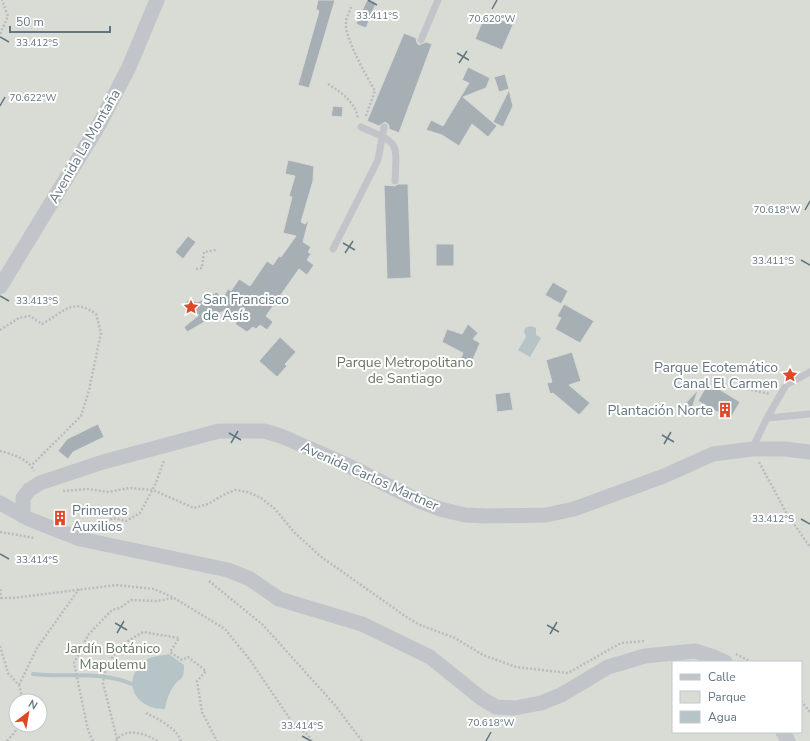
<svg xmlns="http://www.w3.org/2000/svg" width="810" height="741" font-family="'Nunito Sans',sans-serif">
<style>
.green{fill:#d8dcd4;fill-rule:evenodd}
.water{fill:#b6c4c7}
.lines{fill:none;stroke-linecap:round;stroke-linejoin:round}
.stream{stroke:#b6c4c7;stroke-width:4}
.building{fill:#a5afb4;stroke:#d9d9d7}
.path{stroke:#b9bcbf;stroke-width:2.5;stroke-dasharray:2 2;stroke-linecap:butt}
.service{stroke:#c1c5c9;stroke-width:7}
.minor{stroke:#c1c5c9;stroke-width:15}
.ticks{fill:none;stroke:#637580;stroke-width:1.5}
.labels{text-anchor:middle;stroke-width:4;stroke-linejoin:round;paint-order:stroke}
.street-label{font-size:14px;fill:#637580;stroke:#fff}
.poi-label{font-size:14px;fill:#637580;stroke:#fff;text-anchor:start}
.park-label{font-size:14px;fill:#677861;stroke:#fff}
.ticks-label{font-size:10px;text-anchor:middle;fill:#637580;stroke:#fff;stroke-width:4;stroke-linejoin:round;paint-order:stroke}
</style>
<rect width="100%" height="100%" fill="#f8f7f5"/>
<path class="green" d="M 0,0 L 810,0 L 810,741 L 0,741 ZM 673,662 L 801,662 L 801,732 L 673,732 ZM 16,701 L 40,701 L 40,725 L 16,725 Z"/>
<path class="water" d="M 531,326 L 536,328 L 536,335 L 541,338 L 530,357 L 518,350 L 526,337 L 524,332 L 525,328 Z
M 169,654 L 184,665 C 184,682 181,676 173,687 C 169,693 166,702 165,709 C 137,710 120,683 143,662 C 150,656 160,656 169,654 Z"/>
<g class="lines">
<path class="stream" d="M 33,674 C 66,678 100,670 132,684"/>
</g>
<path class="building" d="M 318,0 L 335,0 L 309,88 L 298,85 L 319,11 L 316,9 Z
M 367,0 L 376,3 L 366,28 L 356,24 Z
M 486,13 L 513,25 L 502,50 L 475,39 Z
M 404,33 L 416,38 L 417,43 L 419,45 L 426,42 L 432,44 L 399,133 L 389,129 L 389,125 L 385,122 L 379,126 L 367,121 Z
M 468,67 L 490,78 L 486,88 L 463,97 L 497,126 L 488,137 L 472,124 L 459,146 L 442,135 L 426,130 L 431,120 L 443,126 L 469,83 L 462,80 Z
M 505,74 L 509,89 L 499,92 L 494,77 Z
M 509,90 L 513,106 L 503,127 L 493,122 Z
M 333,106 L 343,107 L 342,117 L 331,116 Z
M 288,160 L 314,166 L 313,181 L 301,222 L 305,224 L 309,219 L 303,242 L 311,247 L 308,252 L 311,254 L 307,260 L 314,265 L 307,275 L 299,269 L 266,316 L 273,322 L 267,330 L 260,325 L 256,329 L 253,327 L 247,332 L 235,324 L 238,320 L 225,310 L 187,332 L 184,327 L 199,315 L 185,311 L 187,300 L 198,302 L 217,292 L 222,299 L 228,289 L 231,291 L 239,279 L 250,286 L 267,261 L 273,265 L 279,256 L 281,257 L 296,236 L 283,233 L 292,197 L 289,196 L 295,176 L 285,174 Z
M 398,184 L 408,184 L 411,278 L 387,279 L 384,185 L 395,186 Z
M 188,236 L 196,242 L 183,259 L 175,252 Z
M 436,244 L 454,244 L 454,266 L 436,266 Z
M 553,282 L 568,291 L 561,304 L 545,295 Z
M 564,304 L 594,321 L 580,343 L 555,329 L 561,318 L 557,316 Z
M 468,324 L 478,333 L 473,339 L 480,343 L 471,364 L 460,360 L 463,353 L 442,342 L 447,329 L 462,334 Z
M 280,337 L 296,352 L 285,364 L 287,366 L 277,377 L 259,361 Z
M 572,352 L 581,381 L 569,385 L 590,403 L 579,415 L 553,393 L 550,394 L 547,383 L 552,382 L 546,360 Z
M 714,386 L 740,402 L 730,419 L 698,401 L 706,387 L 712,390 Z
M 698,390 L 689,417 L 681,413 L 682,407 Z
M 510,392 L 513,410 L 497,412 L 495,394 Z
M 98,424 L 104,437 L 73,452 L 68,459 L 58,451 L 67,439 Z"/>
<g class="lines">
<path class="path" d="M 351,7 C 350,11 346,17 346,22 C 344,37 367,77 375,91 L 365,118
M 0,34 L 8,16 L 2,0
M 328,84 C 341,92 355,102 358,118
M 196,269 L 202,268 L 204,252 L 216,250
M 0,330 L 19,318 L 30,316 L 42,324 C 64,312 72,297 96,314 L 101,333 L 89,390 L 81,416 L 32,465
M 716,382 L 770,394
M 0,451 C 12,454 29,459 34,471
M 759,462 L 787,514 L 810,547
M 63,491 L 88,489 L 108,492 L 130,488 L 153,490 L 194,508 L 208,504 L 223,495 L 235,490 L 248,492 L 261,498 L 275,509 L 294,532 L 320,556 L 405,616 L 420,625 L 455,638 L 483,655 L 516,667 L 568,673 L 621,643 L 645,641
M 92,528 L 113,518 L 126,521 L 140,513 L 156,483 L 164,460
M 0,532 L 35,538
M 209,581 L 263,625 L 334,704 L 362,741
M 1,598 L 13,598 L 116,585 L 154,589 L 174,598 L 225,629 L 250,660 L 292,722 L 308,735 L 312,741
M 0,599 L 1,589
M 0,646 L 8,673 L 19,685 L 23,701
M 736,654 L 751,662
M 19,685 L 37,648 L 79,589
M 801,701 L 810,712
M 146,713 C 158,719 177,728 181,741
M 117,739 L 103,683 L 106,667 L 120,646 L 143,632 L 179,638 L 170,652 L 182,660 L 188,657 L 206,671 L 197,681 L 202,712 L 217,741
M 7,741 L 15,732 L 18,725
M 93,741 L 88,730 L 74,663 L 88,635 L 112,610 L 120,608 L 131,600 L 157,601 L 174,598
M 116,741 C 125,726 146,734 158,741"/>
<path class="service" d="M 421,40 L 438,0
M 361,127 C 399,144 397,140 395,181
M 333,249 L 378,160 L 384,127
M 767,418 L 810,414
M 752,449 L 767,418 L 786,385 L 810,372"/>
<path class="minor" d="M 0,287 L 100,123 L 129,67 L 157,0
M 0,503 L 29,519 L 80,539 L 228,570 L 250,579 L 279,599 L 362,624 L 430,657 L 481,698 L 496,707 L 515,708 L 541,703 L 561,695 L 608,667 L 645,656 L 695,651 L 714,657 L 725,662
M 23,516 L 23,498 L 29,490 L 40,483 L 103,462 L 219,431 L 264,431 L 281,436 L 345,464 L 419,501 L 440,509 L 465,515 L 486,516 L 546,515 L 574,509 L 664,476 L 713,454 L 752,449 L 785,449 L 810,452
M 783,732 L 788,741"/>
</g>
<path class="ticks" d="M 368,0 L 377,5M 492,9 L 497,0M 0,37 L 9,42M 457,53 L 469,60M 459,63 L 467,51M 0,106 L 5,97M 805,210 L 810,201M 343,243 L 355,250M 345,253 L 353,241M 801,260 L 810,265M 0,296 L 9,301M 229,433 L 241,440M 662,435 L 674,442M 231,443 L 238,431M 664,444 L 671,432M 801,519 L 810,524M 0,554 L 9,559M 115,623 L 127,630M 547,625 L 559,632M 117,633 L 124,621M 550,634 L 557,622M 302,736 L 311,741M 486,741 L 491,732"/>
<defs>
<symbol id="sight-bare" viewBox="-9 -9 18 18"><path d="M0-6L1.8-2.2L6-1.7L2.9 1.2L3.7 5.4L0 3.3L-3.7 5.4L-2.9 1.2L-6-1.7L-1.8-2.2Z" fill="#e34729" stroke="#fff" stroke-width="2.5" paint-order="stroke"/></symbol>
<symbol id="building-bare" viewBox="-9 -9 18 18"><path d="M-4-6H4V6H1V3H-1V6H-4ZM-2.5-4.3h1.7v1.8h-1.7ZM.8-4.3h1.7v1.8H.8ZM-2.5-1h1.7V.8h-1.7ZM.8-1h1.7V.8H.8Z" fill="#e34729" stroke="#fff" stroke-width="2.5" paint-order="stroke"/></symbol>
</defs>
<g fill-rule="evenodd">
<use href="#sight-bare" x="180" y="296" width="22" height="22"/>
<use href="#sight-bare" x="779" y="364" width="22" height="22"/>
<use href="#building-bare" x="714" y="399" width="22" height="22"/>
<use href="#building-bare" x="49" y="507" width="22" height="22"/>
</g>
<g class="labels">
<g class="street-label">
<text transform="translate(84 146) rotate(-60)" y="5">Avenida La Montaña</text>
<text transform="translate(370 476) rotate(24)" y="5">Avenida Carlos Martner</text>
</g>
<g class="poi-label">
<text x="203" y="304">San Francisco<tspan x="203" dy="16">de Asís</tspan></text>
<text x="778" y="372" text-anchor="end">Parque Ecotemático<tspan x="778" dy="16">Canal El Carmen</tspan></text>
<text x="713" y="415" text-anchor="end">Plantación Norte</text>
<text x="72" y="515">Primeros<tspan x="72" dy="16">Auxilios</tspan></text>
</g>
<g class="park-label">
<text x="405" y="367">Parque Metropolitano<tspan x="405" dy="16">de Santiago</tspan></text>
<text x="113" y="653">Jardín Botánico<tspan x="113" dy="16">Mapulemu</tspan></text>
</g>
</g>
<g class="ticks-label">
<text x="377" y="19">33.411°S</text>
<text x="492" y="22">70.620°W</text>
<text x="37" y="46">33.412°S</text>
<text x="33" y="101">70.622°W</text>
<text x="777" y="213">70.618°W</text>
<text x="773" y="264">33.411°S</text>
<text x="37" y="304">33.413°S</text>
<text x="773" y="522">33.412°S</text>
<text x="37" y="563">33.414°S</text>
<text x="491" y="726">70.618°W</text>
<text x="302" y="729">33.414°S</text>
</g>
<rect x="672" y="661" width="130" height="72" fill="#ffffff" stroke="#c1c8cc"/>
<rect x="680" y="674" width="20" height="6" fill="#c1c5c9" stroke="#c1c8cc"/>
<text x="708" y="681" font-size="12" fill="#637580">Calle</text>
<rect x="680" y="691" width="20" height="12" fill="#d8dcd4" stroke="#c1c8cc"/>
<text x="708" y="701" font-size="12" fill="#637580">Parque</text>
<rect x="680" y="711" width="20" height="12" fill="#b6c4c7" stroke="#c1c8cc"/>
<text x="708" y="721" font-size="12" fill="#637580">Agua</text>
<g transform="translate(28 713) rotate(31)"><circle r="19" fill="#ffffff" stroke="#c1c8cc"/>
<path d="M0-3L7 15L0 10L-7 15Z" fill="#e34729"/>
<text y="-6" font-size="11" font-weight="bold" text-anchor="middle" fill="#637580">N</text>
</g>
<path d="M10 26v6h100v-6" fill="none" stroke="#637580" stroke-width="2"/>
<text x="16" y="26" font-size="12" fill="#637580" stroke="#ffffff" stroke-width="3" paint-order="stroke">50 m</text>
</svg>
